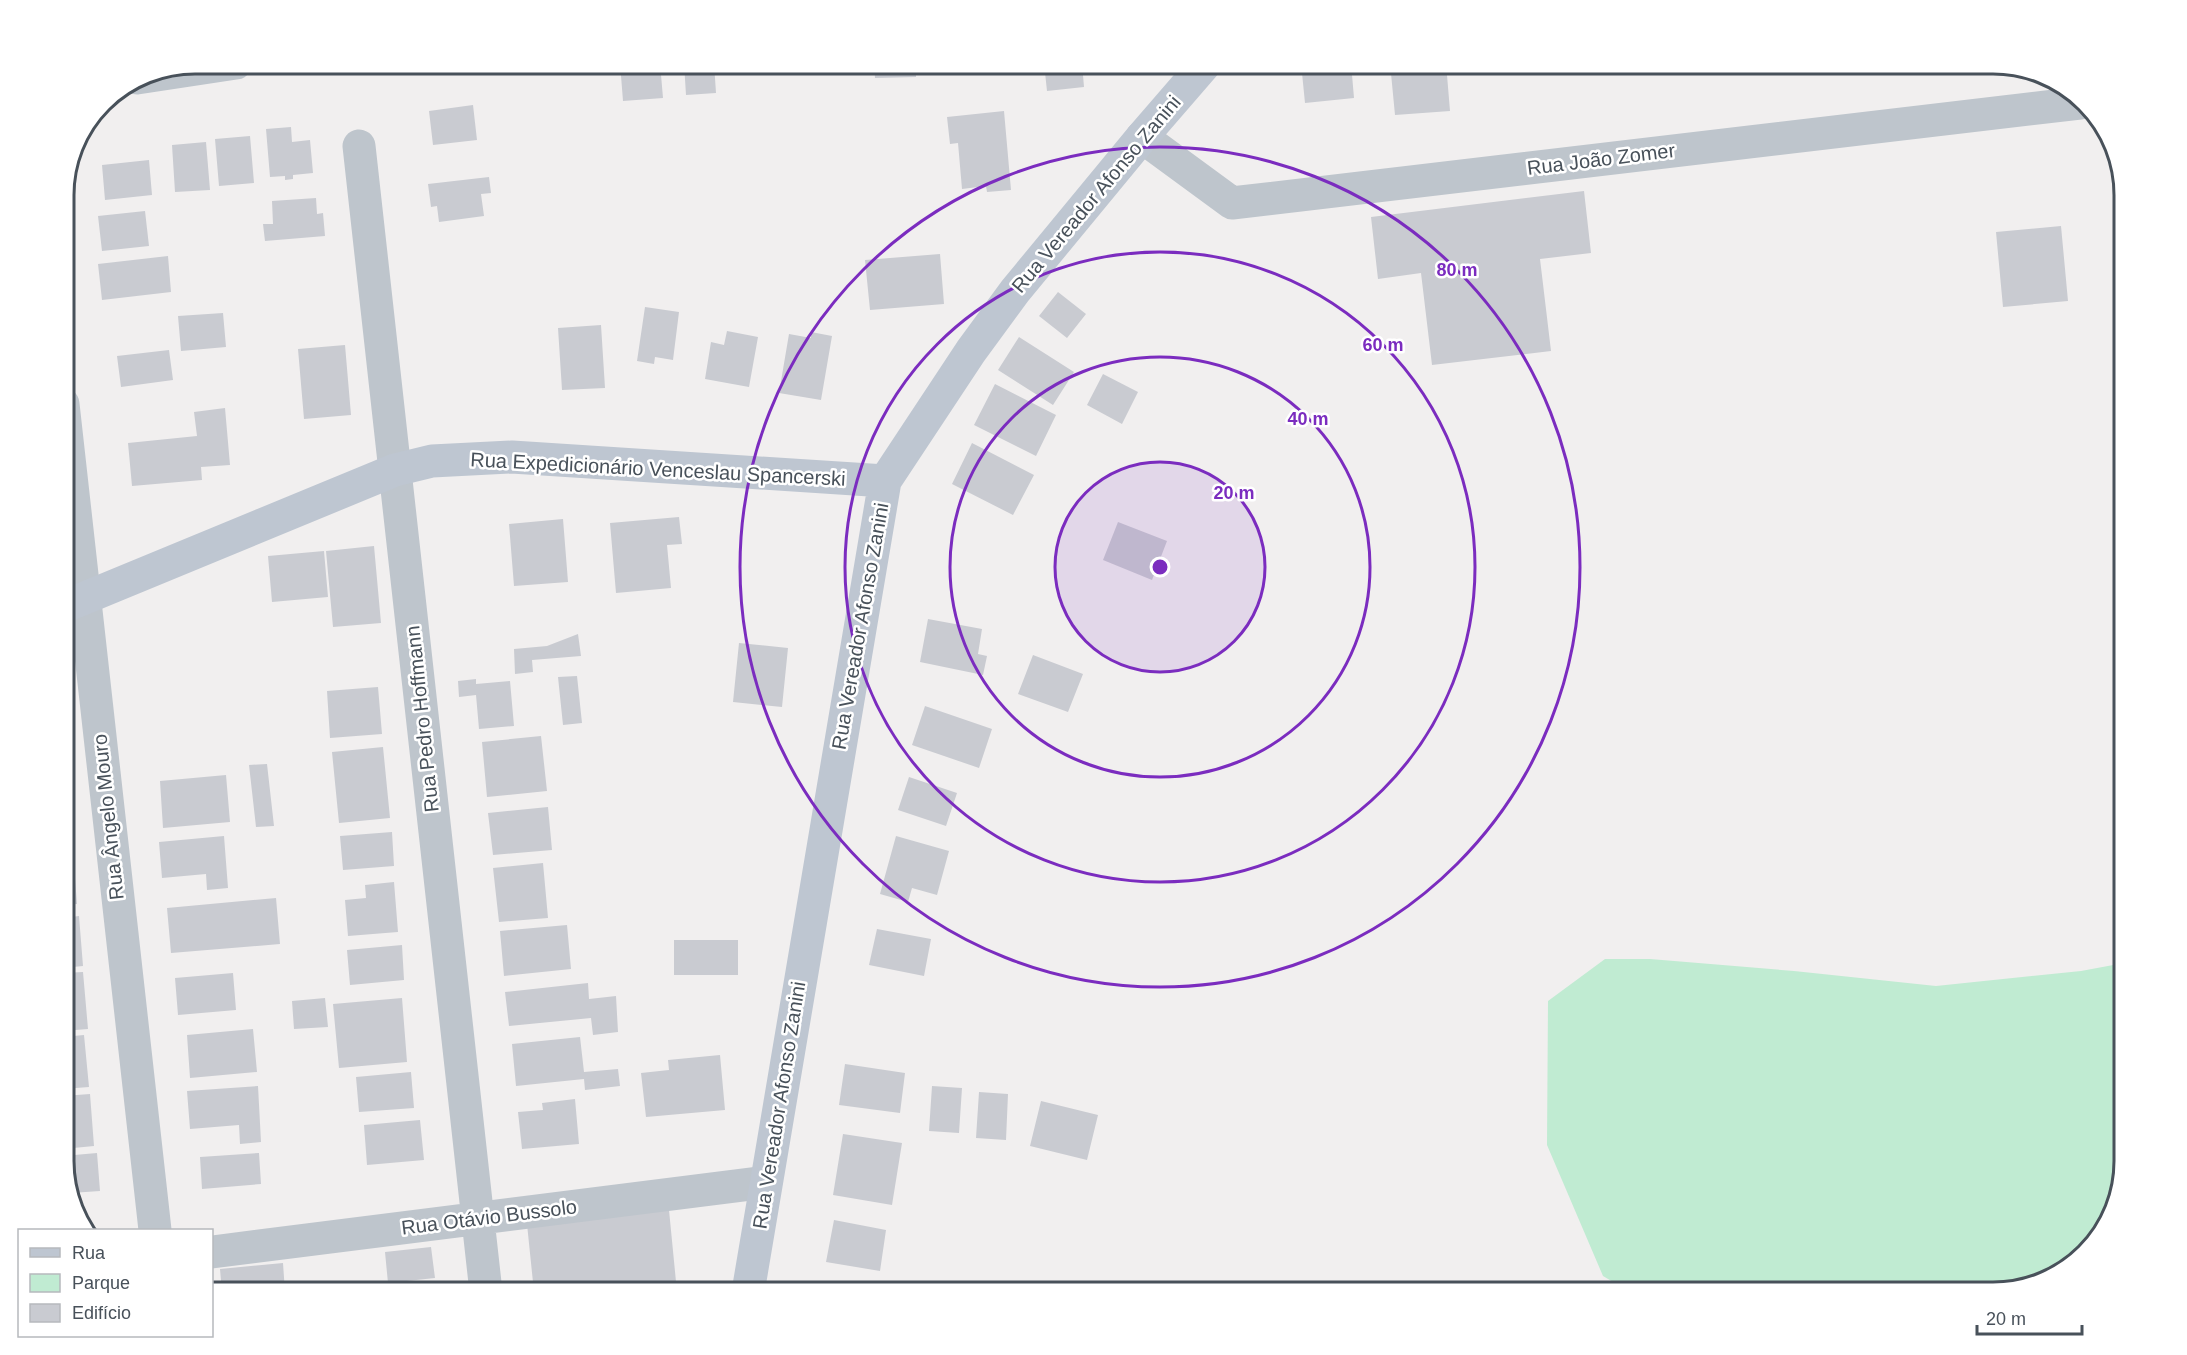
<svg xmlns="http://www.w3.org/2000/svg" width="2187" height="1355" font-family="Helvetica,sans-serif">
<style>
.green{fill:#c0ebd2}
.building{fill:#c9cbd1}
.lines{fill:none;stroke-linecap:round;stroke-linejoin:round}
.street{stroke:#bec5cc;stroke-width:33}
.secondary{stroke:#bec6d1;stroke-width:33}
.ring{fill:none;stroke:#7b2cbf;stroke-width:3}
.labels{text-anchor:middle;stroke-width:5;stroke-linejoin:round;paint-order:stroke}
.street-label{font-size:20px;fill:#48515a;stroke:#fff}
.rim{fill:none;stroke:#48515a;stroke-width:3}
.centre{fill:#7b2cbf;stroke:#fff;stroke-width:3}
.ring-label{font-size:18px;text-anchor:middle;font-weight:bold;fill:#7b2cbf;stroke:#fff;stroke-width:5;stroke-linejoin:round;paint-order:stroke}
</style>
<rect width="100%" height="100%" fill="#f1efef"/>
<path class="green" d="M 1605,959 L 1650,959 L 1794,971 L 1936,986 L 2081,971 L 2124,963 L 2124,1161 L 2106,1227 L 2058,1275 L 1993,1292 L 1630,1292 L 1603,1276 L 1547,1145 L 1548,1001 Z"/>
<path class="building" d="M 620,63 L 660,63 L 663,98 L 623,101 Z
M 684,63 L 714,63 L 716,93 L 686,95 Z
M 874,63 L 916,63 L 916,77 L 875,78 Z
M 1044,63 L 1082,63 L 1084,87 L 1047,91 Z
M 1301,63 L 1351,63 L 1354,98 L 1305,103 Z
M 1390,63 L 1446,63 L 1450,111 L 1395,115 Z
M 473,105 L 477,140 L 433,145 L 429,111 Z
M 1004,111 L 1011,190 L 987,192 L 986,186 L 962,189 L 958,143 L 950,144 L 947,117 Z
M 291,127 L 292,142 L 310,140 L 313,173 L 293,175 L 293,179 L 285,180 L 285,176 L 270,177 L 266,129 Z
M 250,136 L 254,183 L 219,186 L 215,139 Z
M 206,142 L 210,190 L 175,192 L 172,145 Z
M 149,160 L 152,195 L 105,200 L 102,165 Z
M 489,177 L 491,193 L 481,194 L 484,216 L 439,222 L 437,206 L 431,207 L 428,184 Z
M 1584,191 L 1591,253 L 1540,259 L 1551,351 L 1432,365 L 1421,273 L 1378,279 L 1371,217 Z
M 316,198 L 317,214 L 323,213 L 325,236 L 265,241 L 263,224 L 273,224 L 272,201 Z
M 145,211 L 149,246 L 102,251 L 98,216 Z
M 2061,226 L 2068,301 L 2003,307 L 1996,232 Z
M 940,254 L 944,304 L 870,310 L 865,260 Z
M 168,256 L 171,292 L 102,300 L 98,264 Z
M 1058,292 L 1086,314 L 1067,338 L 1039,316 Z
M 645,307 L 679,312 L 673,360 L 655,357 L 654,364 L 637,361 Z
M 223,313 L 226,347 L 181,351 L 178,316 Z
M 601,325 L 605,388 L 562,390 L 558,328 Z
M 727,331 L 758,337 L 749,387 L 705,379 L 711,342 L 724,345 Z
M 811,332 L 832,336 L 821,400 L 779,393 L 789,334 L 811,338 Z
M 1019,337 L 1074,372 L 1053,405 L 998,370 Z
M 345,345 L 351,415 L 304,419 L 298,349 Z
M 169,350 L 173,380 L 121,387 L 117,356 Z
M 1103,374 L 1138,392 L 1122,424 L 1087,405 Z
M 995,384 L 1056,415 L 1036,456 L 974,425 Z
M 225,408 L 230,465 L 201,467 L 202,480 L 132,486 L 128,443 L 197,436 L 194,412 Z
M 972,443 L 1034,475 L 1013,515 L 952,484 Z
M 679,517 L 682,544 L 667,545 L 671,588 L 616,593 L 610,523 Z
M 563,519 L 568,582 L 514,586 L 509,524 Z
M 1118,522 L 1167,541 L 1152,580 L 1103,560 Z
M 374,546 L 381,623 L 333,627 L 326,551 Z
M 324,551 L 328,597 L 272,602 L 268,556 Z
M 928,619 L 982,629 L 978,654 L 987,656 L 983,675 L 920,662 Z
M 578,634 L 581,656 L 532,660 L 533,672 L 515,674 L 514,649 L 547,646 Z
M 739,643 L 788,648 L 782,707 L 733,702 Z
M 1033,655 L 1083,674 L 1068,712 L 1018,694 Z
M 577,676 L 582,723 L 563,725 L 558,677 Z
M 476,679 L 476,684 L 510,681 L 514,726 L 479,729 L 476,695 L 459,697 L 458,681 Z
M 378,687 L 382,734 L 330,738 L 327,691 Z
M 925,706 L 992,729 L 979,768 L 912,745 Z
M 541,736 L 547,791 L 487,797 L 482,742 Z
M 383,747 L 390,818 L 339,823 L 332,752 Z
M 267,764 L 274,826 L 256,827 L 249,765 Z
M 226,775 L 230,822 L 163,828 L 160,781 Z
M 909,777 L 957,793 L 946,826 L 898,810 Z
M 548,807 L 552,850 L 493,855 L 488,813 Z
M 392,832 L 394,866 L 343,870 L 340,836 Z
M 224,836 L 228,888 L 207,890 L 206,874 L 162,878 L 159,842 Z
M 896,836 L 949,851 L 937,895 L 912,888 L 908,902 L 880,894 Z
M 73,853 L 77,904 L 63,905 L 63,854 Z
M 543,863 L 548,918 L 499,922 L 493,868 Z
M 394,882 L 398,932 L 348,936 L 345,900 L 366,898 L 365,885 Z
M 276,898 L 280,944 L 171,953 L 167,908 Z
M 79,916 L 83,966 L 63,968 L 63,918 Z
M 567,925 L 571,969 L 504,976 L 500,931 Z
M 877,929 L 931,939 L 924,976 L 869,965 Z
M 674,940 L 738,940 L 738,975 L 674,975 Z
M 402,945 L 404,980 L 350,985 L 347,950 Z
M 83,972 L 88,1029 L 63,1031 L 63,973 Z
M 233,973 L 236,1010 L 178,1015 L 175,978 Z
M 588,983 L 589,999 L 616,996 L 618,1032 L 593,1035 L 591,1018 L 509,1026 L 505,992 Z
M 325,998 L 328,1027 L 294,1029 L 292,1001 Z
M 402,998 L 407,1062 L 339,1068 L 333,1004 Z
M 253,1029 L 257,1072 L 190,1078 L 187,1035 Z
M 84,1035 L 89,1087 L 63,1089 L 63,1037 Z
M 580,1037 L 584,1072 L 618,1069 L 620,1086 L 585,1090 L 584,1079 L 516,1086 L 512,1044 Z
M 720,1055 L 725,1110 L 646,1117 L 641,1073 L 669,1070 L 668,1060 Z
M 845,1064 L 905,1073 L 900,1113 L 839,1105 Z
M 411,1072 L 414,1108 L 359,1112 L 356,1077 Z
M 258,1086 L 261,1142 L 240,1144 L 239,1125 L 190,1129 L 187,1091 Z
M 932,1086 L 962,1088 L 959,1133 L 929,1131 Z
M 979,1092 L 1008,1094 L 1006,1140 L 976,1138 Z
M 90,1094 L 94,1146 L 63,1149 L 63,1096 Z
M 575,1099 L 579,1144 L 522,1149 L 518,1112 L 543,1110 L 542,1103 Z
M 1041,1101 L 1098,1115 L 1087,1160 L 1030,1146 Z
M 420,1120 L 424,1160 L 367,1165 L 364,1125 Z
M 843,1134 L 902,1143 L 892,1205 L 833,1195 Z
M 97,1153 L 100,1191 L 71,1193 L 63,1169 L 63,1156 Z
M 259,1153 L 261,1184 L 202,1189 L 200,1157 Z
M 669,1210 L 677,1292 L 534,1292 L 527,1224 Z
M 834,1220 L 886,1230 L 880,1271 L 826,1262 Z
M 431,1247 L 435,1278 L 388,1283 L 385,1252 Z
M 283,1263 L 285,1292 L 222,1292 L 220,1269 Z"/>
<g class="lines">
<path class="street" d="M 137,78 L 236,63
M 1142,137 L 1232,203 L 2080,103
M 359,146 L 486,1292
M 63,404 L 155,1230
M 212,1252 L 766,1182"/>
<path class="secondary" d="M 63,607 L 395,470 L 432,461 L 512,457 L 885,481
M 748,1292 L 885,481 L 971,351 L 1015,291 L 1142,137 L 1206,63"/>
</g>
<circle cx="1160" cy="567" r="105" fill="#7b2cbf" fill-opacity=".12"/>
<g class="ring">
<circle cx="1160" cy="567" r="105"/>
<circle cx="1160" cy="567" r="210"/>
<circle cx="1160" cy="567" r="315"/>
<circle cx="1160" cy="567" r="420"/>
</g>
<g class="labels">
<g class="street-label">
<text transform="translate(1601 159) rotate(-7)" y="7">Rua João Zomer</text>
<text transform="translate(1096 194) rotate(-50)" y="7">Rua Vereador Afonso Zanini</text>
<text transform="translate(658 469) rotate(3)" y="7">Rua Expedicionário Venceslau Spancerski</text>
<text transform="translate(860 626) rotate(-80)" y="7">Rua Vereador Afonso Zanini</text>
<text transform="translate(422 719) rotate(-96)" y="7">Rua Pedro Hoffmann</text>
<text transform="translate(108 817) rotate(-96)" y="7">Rua Ângelo Mouro</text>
<text transform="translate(779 1105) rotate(-81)" y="7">Rua Vereador Afonso Zanini</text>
<text transform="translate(489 1217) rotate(-7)" y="7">Rua Otávio Bussolo</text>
</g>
</g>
<path d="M0 0H2187V1355H0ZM195 74H1993A121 121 0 0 1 2114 195V1161A121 121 0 0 1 1993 1282H195A121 121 0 0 1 74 1161V195A121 121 0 0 1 195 74Z" fill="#fff" fill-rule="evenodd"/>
<path class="rim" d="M195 74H1993A121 121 0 0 1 2114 195V1161A121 121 0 0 1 1993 1282H195A121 121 0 0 1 74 1161V195A121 121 0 0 1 195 74Z"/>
<circle cx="1160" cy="567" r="9" class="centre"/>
<g class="ring-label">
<text x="1457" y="276">80 m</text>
<text x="1383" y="351">60 m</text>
<text x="1308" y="425">40 m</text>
<text x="1234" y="499">20 m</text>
</g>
<rect x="18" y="1229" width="195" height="108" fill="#ffffff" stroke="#b6b9bd" stroke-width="1.5"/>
<rect x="30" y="1248" width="30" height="9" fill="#bec6d1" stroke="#b6b9bd" stroke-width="1.5"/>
<text x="72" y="1259" font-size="18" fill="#48515a">Rua</text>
<rect x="30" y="1274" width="30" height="18" fill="#c0ebd2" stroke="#b6b9bd" stroke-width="1.5"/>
<text x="72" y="1289" font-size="18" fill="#48515a">Parque</text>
<rect x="30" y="1304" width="30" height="18" fill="#c9cbd1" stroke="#b6b9bd" stroke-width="1.5"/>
<text x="72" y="1319" font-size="18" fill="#48515a">Edifício</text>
<path d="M1977 1325v9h105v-9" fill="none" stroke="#48515a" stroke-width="3"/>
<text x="1986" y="1325" font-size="18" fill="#48515a" stroke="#ffffff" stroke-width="4.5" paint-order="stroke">20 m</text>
</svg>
